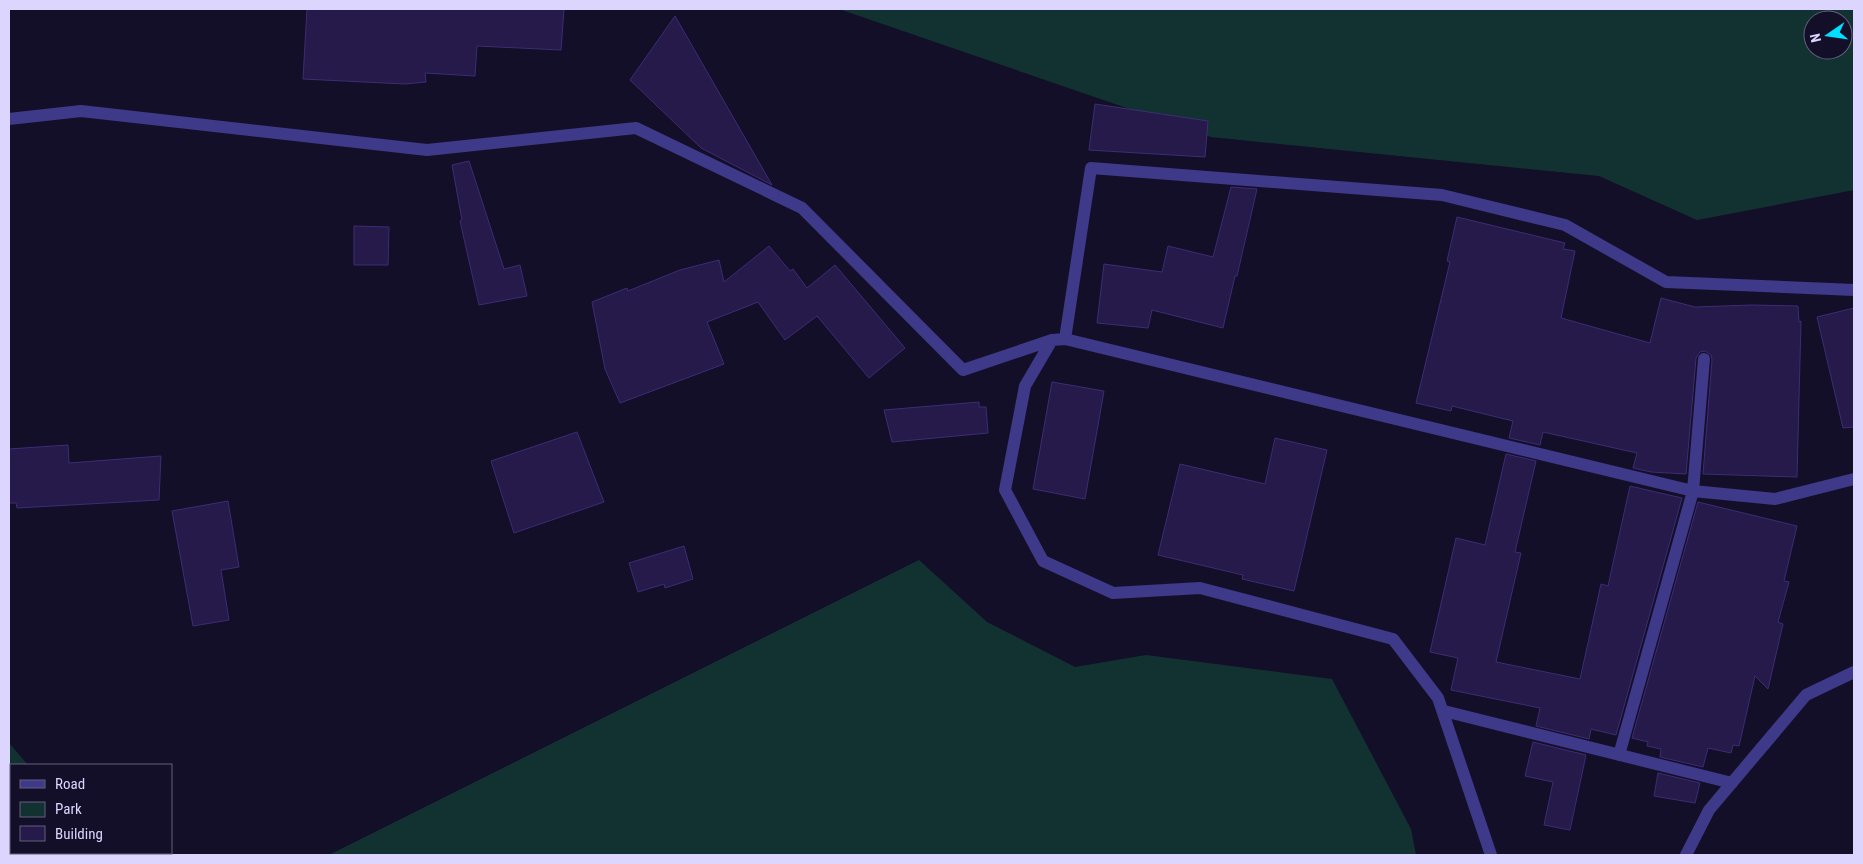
<svg xmlns="http://www.w3.org/2000/svg" width="1863" height="864" font-family="'Roboto Condensed',sans-serif">
<style>
.green{fill:#123232;fill-rule:evenodd}
.building{fill:#251a49;stroke:#3d2c76}
.lines{fill:none;stroke-linecap:round;stroke-linejoin:round}
.minor{stroke:#3e3988;stroke-width:12}
</style>
<rect width="100%" height="100%" fill="#140f28"/>
<path class="green" d="M 839,9 L 1854,9 L 1854,190 L 1697,220 L 1599,176 L 1211,137 ZM 1813,20 L 1843,20 L 1843,50 L 1813,50 Z
M 919,560 L 987,622 L 1075,667 L 1146,655 L 1332,679 L 1411,829 L 1416,855 L 329,855 Z
M 9,743 L 28,765 L 11,765 L 11,853 L 102,853 L 104,855 L 9,855 Z"/>
<path class="building" d="M 307,9 L 564,9 L 561,50 L 477,46 L 475,76 L 425,73 L 426,82 L 405,84 L 303,79 Z
M 675,16 L 772,185 L 701,148 L 630,80 Z
M 1095,104 L 1208,121 L 1205,157 L 1089,150 Z
M 469,161 L 504,269 L 520,265 L 527,296 L 479,305 L 460,221 L 462,220 L 452,165 Z
M 1231,187 L 1257,189 L 1237,276 L 1235,276 L 1223,328 L 1152,310 L 1148,328 L 1097,323 L 1104,264 L 1162,272 L 1168,246 L 1213,257 Z
M 1457,217 L 1565,243 L 1563,249 L 1575,251 L 1561,318 L 1650,343 L 1661,298 L 1695,307 L 1752,305 L 1798,306 L 1799,322 L 1801,321 L 1797,477 L 1703,474 L 1712,360 L 1711,355 L 1705,351 L 1700,352 L 1696,358 L 1686,474 L 1651,472 L 1633,468 L 1637,453 L 1543,432 L 1540,445 L 1509,438 L 1513,421 L 1452,406 L 1451,411 L 1416,403 L 1450,262 L 1447,261 Z
M 354,226 L 389,227 L 388,265 L 354,265 Z
M 769,246 L 790,271 L 793,269 L 807,288 L 835,265 L 905,348 L 869,378 L 817,316 L 785,340 L 758,302 L 707,322 L 724,364 L 620,403 L 605,369 L 592,302 L 627,288 L 628,291 L 680,270 L 719,260 L 724,282 Z
M 1854,308 L 1854,427 L 1843,428 L 1817,317 Z
M 1052,382 L 1104,391 L 1085,499 L 1033,489 Z
M 979,402 L 979,407 L 986,407 L 988,433 L 892,442 L 884,410 Z
M 577,432 L 604,502 L 514,533 L 491,461 Z
M 1275,438 L 1327,450 L 1294,591 L 1242,579 L 1243,575 L 1158,555 L 1180,464 L 1265,484 Z
M 68,445 L 69,463 L 161,456 L 159,500 L 17,508 L 16,503 L 9,503 L 9,449 Z
M 1506,454 L 1536,461 L 1515,552 L 1521,553 L 1496,662 L 1580,679 L 1601,584 L 1608,586 L 1630,486 L 1682,498 L 1616,735 L 1591,729 L 1589,739 L 1536,726 L 1540,708 L 1451,690 L 1458,658 L 1430,652 L 1456,538 L 1485,545 Z
M 228,501 L 239,567 L 221,570 L 229,620 L 193,626 L 172,511 Z
M 1698,502 L 1797,526 L 1784,581 L 1789,582 L 1778,622 L 1783,624 L 1768,689 L 1755,676 L 1739,746 L 1733,745 L 1731,753 L 1708,748 L 1703,767 L 1660,757 L 1661,749 L 1647,746 L 1648,742 L 1632,738 Z
M 684,546 L 693,579 L 665,588 L 664,584 L 638,592 L 629,563 Z
M 1533,742 L 1586,755 L 1570,830 L 1544,825 L 1553,782 L 1525,776 Z
M 1658,773 L 1700,783 L 1695,803 L 1654,796 Z"/>
<g class="lines">
<path class="minor" d="M 9,119 L 81,111 L 427,150 L 636,128 L 802,208 L 963,370 L 1052,340 L 1065,339 L 1693,491 L 1775,499 L 1854,479
M 1065,339 L 1091,168 L 1442,195 L 1565,225 L 1666,282 L 1854,290
M 1052,340 L 1025,386 L 1005,490 L 1043,561 L 1113,593 L 1200,588 L 1393,639 L 1438,698 L 1491,855
M 1444,711 L 1732,783
M 1619,755 L 1693,491 L 1704,359
M 1686,855 L 1709,810 L 1806,695 L 1854,672"/>
</g>
<rect width="1863" height="864" fill="none" stroke="#dcd6ff" stroke-width="20"/>
<rect x="10" y="764" width="162" height="90" fill="#140f28" stroke="#645f7e"/>
<rect x="20" y="780" width="25" height="8" fill="#3e3988" stroke="#645f7e"/>
<text x="55" y="789" font-size="15" fill="#dcd6ff">Road</text>
<rect x="20" y="802" width="25" height="15" fill="#123232" stroke="#645f7e"/>
<text x="55" y="814" font-size="15" fill="#dcd6ff">Park</text>
<rect x="20" y="826" width="25" height="15" fill="#251a49" stroke="#645f7e"/>
<text x="55" y="839" font-size="15" fill="#dcd6ff">Building</text>
<g transform="translate(1828 35) rotate(257)"><circle r="24" fill="#140f28" stroke="#645f7e"/>
<path d="M0-4L9 19L0 12L-9 19Z" fill="#02deff"/>
<text y="-8" font-size="14" font-weight="bold" text-anchor="middle" fill="#dcd6ff">N</text>
</g>
</svg>
